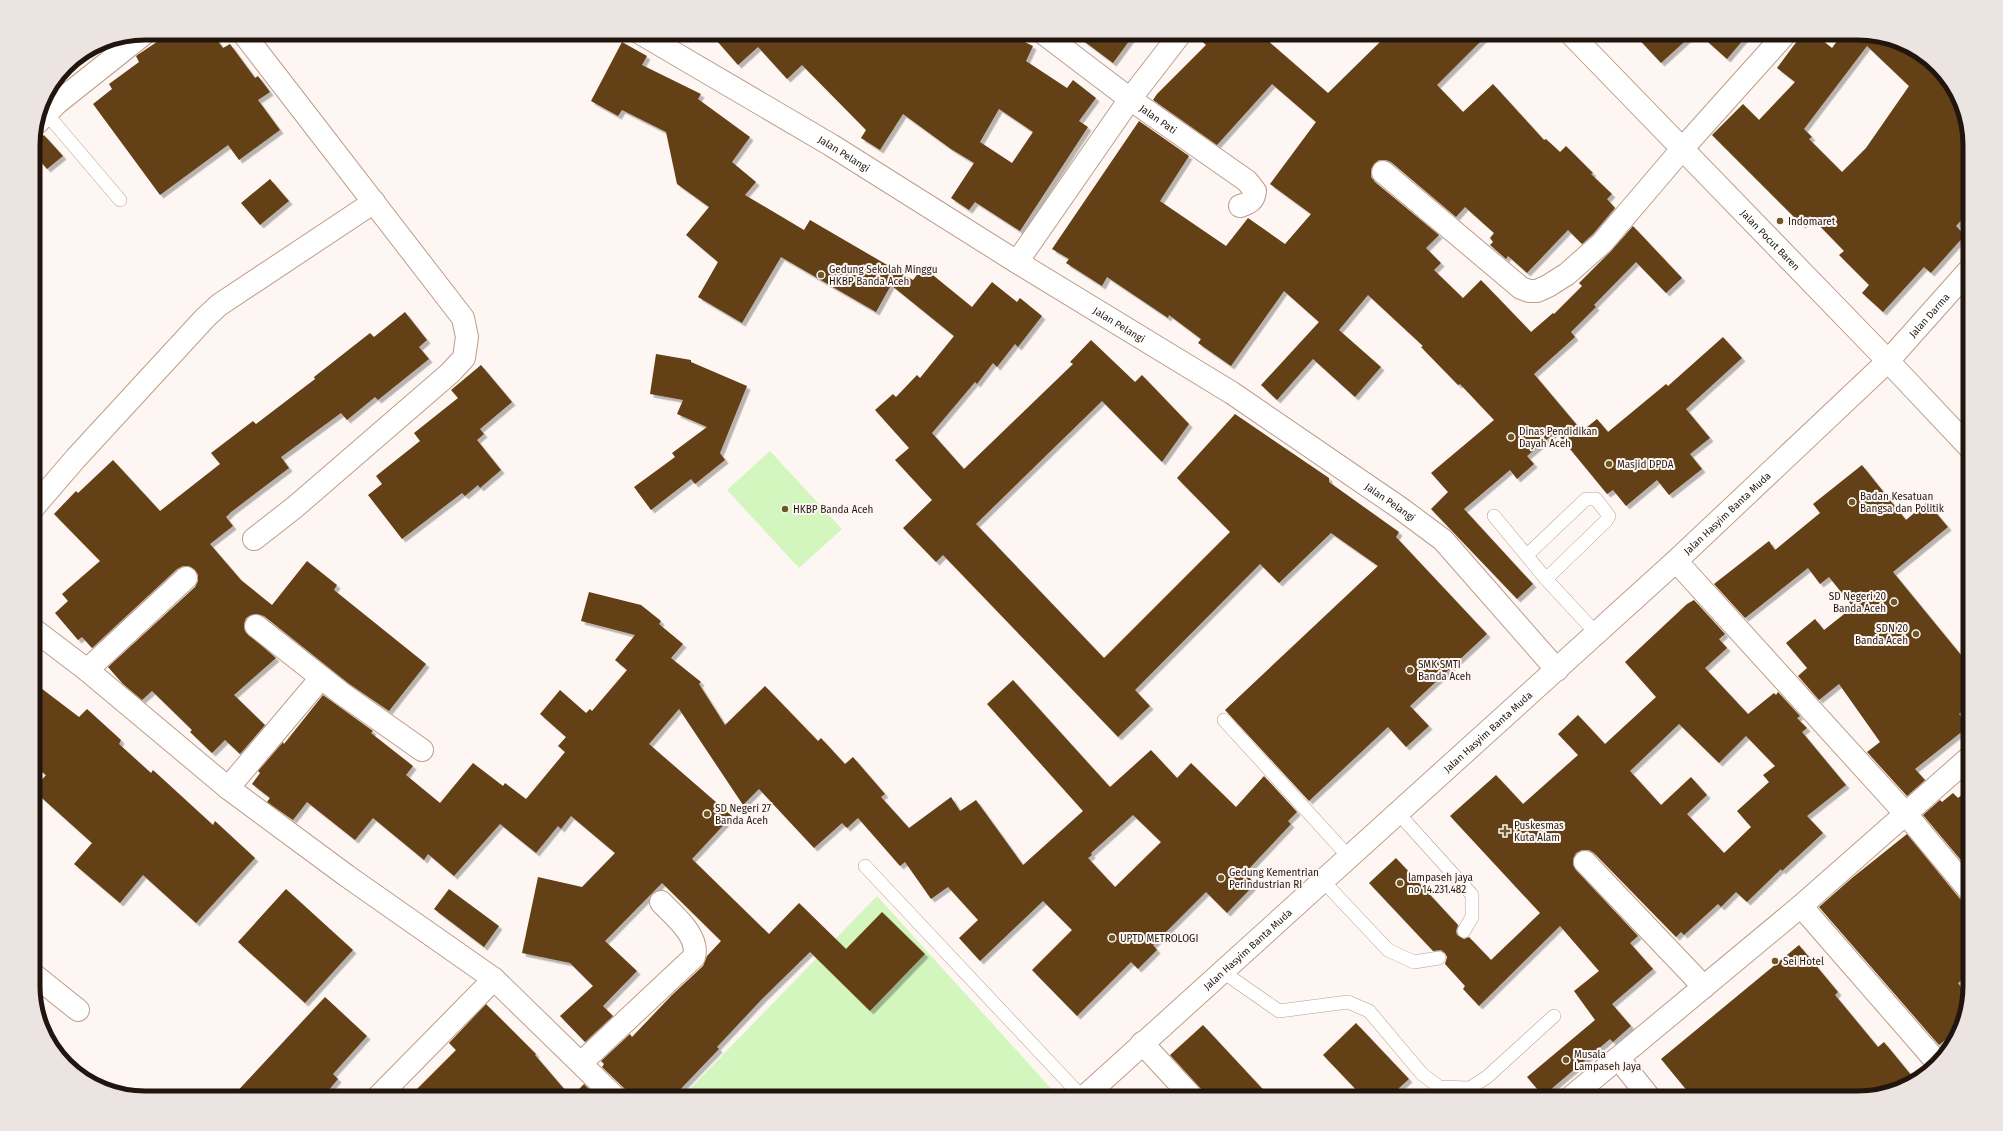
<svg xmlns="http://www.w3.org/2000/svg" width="2003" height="1131" font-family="'Fira Sans',sans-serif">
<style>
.green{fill:#d3f6bf}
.building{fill:#643f16;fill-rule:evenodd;filter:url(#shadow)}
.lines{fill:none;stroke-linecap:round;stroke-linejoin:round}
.service-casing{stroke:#bd9e8a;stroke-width:14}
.minor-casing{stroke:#bd9e8a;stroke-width:24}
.secondary-casing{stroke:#bd9e8a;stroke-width:24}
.service{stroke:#fff;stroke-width:13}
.minor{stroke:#fff;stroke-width:22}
.secondary{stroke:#fff;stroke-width:22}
.poi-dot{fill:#6e5727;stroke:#fdf6f2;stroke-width:1.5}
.labels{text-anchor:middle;stroke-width:4;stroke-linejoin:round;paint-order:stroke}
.street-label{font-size:10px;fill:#21150e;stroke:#fdf6f2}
.poi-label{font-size:10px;fill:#21150e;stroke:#fdf6f2;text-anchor:start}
.rim{fill:none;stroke:#21150e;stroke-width:5}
</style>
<defs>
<filter id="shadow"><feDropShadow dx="3.5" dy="3.5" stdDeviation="0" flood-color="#0004"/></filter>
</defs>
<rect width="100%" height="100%" fill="#fdf6f2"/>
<path class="green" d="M 770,451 L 842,529 L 799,568 L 727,490 Z
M 877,896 L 1056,1094 L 1052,1098 L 681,1098 Z"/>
<path class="building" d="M 170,33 L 212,33 L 223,48 L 230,44 L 255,78 L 258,76 L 270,92 L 258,100 L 280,130 L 239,160 L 228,145 L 160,195 L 93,104 L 112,89 L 109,84 L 139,62 L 136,56 Z
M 710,33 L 1006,33 L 1033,46 L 1026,61 L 1067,88 L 1073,80 L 1096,98 L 1079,121 L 1088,127 L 1020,231 L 975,202 L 969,210 L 951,198 L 974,163 L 951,149 L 903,114 L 880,150 L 861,138 L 866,130 L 802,65 L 787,79 L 758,47 L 738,65 ZM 999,109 L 1033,132 L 1012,163 L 980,142 Z
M 1073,33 L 1135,33 L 1113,63 Z
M 1194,33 L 1259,33 L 1328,93 L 1383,39 L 1386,42 L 1394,33 L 1489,33 L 1437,85 L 1463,112 L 1493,84 L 1544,140 L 1546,139 L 1560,152 L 1566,146 L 1593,173 L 1591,174 L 1612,194 L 1607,199 L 1615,208 L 1593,234 L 1582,244 L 1568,230 L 1527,273 L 1508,256 L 1506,259 L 1490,245 L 1493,242 L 1490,238 L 1494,233 L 1465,207 L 1456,217 L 1391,162 L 1386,160 L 1379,160 L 1374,164 L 1371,170 L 1371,177 L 1375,182 L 1439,235 L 1426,248 L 1441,263 L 1434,270 L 1463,298 L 1481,280 L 1531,332 L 1553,313 L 1554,314 L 1582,286 L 1579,283 L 1611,251 L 1633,226 L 1682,278 L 1666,293 L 1636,262 L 1594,305 L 1596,307 L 1571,332 L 1575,337 L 1534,374 L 1582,431 L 1597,419 L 1608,432 L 1666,384 L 1668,386 L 1723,337 L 1742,358 L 1686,409 L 1710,438 L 1690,454 L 1702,469 L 1669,495 L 1657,480 L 1626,506 L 1613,490 L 1607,494 L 1556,432 L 1527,456 L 1534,464 L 1517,479 L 1510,470 L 1464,509 L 1533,584 L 1517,599 L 1431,509 L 1448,492 L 1431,473 L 1494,420 L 1460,384 L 1458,385 L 1421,347 L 1423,346 L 1368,295 L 1339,330 L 1381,367 L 1355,397 L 1313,359 L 1277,400 L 1261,385 L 1319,322 L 1284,291 L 1231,366 L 1198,343 L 1201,339 L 1169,315 L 1168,318 L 1107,277 L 1102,286 L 1066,263 L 1069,259 L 1052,249 L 1139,121 L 1189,156 L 1160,201 L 1226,246 L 1248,218 L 1285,244 L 1311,214 L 1270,184 L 1316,122 L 1272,84 L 1217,145 L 1153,100 L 1157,94 L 1206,45 Z
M 1633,33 L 1694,33 L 1661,63 Z
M 1698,33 L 1749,33 L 1727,59 Z
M 1803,33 L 1813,33 L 1832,48 L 1843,33 L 1858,33 L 1914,48 L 1951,83 L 1970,138 L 1970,211 L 1956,226 L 1965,235 L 1931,273 L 1924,267 L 1883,312 L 1862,293 L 1869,285 L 1839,255 L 1844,251 L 1810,216 L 1802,225 L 1712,135 L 1743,104 L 1759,120 L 1795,82 L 1777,68 ZM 1867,46 L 1909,86 L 1866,148 L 1842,172 L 1809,139 L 1812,137 L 1804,129 Z
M 622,42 L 647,56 L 642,65 L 701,94 L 698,99 L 750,137 L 732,162 L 756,182 L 745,195 L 804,230 L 810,220 L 913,280 L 923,267 L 972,307 L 992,282 L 1017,302 L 1020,298 L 1042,316 L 1018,347 L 1015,344 L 997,367 L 993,363 L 977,384 L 975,382 L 932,433 L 964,469 L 1073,364 L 1070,362 L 1091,340 L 1135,382 L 1142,375 L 1189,424 L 1162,462 L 1102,401 L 976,524 L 1104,658 L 1230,532 L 1177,478 L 1235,414 L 1329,478 L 1329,482 L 1399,532 L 1396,537 L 1487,634 L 1410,706 L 1429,726 L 1406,747 L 1388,727 L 1309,801 L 1225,710 L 1378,566 L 1331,533 L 1279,583 L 1260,564 L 1135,690 L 1150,706 L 1118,737 L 943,555 L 936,562 L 903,528 L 932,500 L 895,460 L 909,448 L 875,410 L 893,394 L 896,397 L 917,375 L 920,378 L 954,336 L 891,285 L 876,312 L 781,257 L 742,323 L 698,297 L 718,262 L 686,235 L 709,207 L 677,184 L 666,132 L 622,110 L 618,116 L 591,101 Z
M 44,135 L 63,156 L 47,169 L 33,153 L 33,144 Z
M 270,179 L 289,201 L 260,225 L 241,203 Z
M 405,312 L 427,340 L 419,347 L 429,359 L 378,400 L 375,397 L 347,420 L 341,413 L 281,457 L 289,468 L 231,512 L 226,517 L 233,526 L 210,544 L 241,580 L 272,605 L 307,561 L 337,585 L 334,590 L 426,664 L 389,711 L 348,683 L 264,616 L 257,614 L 251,615 L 246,618 L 244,624 L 245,631 L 276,658 L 234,695 L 265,725 L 240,754 L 225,740 L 212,753 L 190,732 L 192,730 L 152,691 L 142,700 L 123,684 L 108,667 L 195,587 L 198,581 L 198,575 L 195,570 L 189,566 L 183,566 L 177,569 L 92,648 L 82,637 L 78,640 L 55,613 L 68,601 L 62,594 L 100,561 L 54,514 L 76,491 L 78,493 L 113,460 L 160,511 L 220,464 L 211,453 L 253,421 L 256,424 L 315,379 L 314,377 L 370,333 L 374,337 Z
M 656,354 L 691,360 L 691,362 L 747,386 L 720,453 L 725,460 L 695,484 L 691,479 L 651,510 L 634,487 L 675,457 L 672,453 L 707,427 L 677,414 L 683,400 L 650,394 Z
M 481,365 L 512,402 L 480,429 L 484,434 L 477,440 L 501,470 L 480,488 L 478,485 L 465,496 L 462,493 L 402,539 L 368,495 L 382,484 L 376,476 L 420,441 L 414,433 L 458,398 L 451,390 Z
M 1862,465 L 1906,520 L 1927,502 L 1948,527 L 1893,572 L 1970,666 L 1970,705 L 1959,714 L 1969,726 L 1915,769 L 1925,780 L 1907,796 L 1867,752 L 1880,742 L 1839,684 L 1819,700 L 1798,676 L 1807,668 L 1786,643 L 1815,619 L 1824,630 L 1853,607 L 1829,577 L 1820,584 L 1808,568 L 1745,618 L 1714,584 L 1769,541 L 1775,550 L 1820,513 L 1813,504 Z
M 589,592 L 641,605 L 661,621 L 659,624 L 683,644 L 671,658 L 701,682 L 699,684 L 725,725 L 765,686 L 818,741 L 821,738 L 845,764 L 853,757 L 885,794 L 881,797 L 909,828 L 951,797 L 960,811 L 976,800 L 1023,865 L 1083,811 L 987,704 L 1013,680 L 1110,787 L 1151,750 L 1177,778 L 1191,763 L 1236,807 L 1264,776 L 1297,812 L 1288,821 L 1291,824 L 1245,873 L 1255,884 L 1227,913 L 1206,892 L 1153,945 L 1157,950 L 1138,969 L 1131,962 L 1077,1016 L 1032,970 L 1072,930 L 1043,901 L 980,961 L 959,938 L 978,920 L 948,887 L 931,899 L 905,862 L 900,866 L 858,818 L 847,828 L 842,823 L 814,848 L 759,789 L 743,805 L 679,709 L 649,744 L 732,816 L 692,859 L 769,934 L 799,903 L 846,949 L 882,912 L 925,954 L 870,1011 L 810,952 L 762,999 L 717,1047 L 719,1049 L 672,1098 L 628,1098 L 625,1089 L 602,1067 L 604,1064 L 601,1061 L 630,1034 L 632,1037 L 672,995 L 703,966 L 707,956 L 721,941 L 662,883 L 605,941 L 637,971 L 603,1006 L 613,1016 L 585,1042 L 560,1016 L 593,986 L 570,963 L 522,953 L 538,877 L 582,887 L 615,853 L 571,816 L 561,829 L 558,826 L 536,853 L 500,824 L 454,876 L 428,854 L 424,860 L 373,818 L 355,840 L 307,802 L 293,820 L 267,802 L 270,798 L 252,784 L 260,773 L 258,771 L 283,742 L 284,744 L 323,695 L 373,731 L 371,733 L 413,766 L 406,775 L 440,803 L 473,763 L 503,786 L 505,783 L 526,799 L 565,752 L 558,746 L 566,737 L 540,714 L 560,690 L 586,713 L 590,709 L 592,711 L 627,670 L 615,660 L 635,635 L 581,621 ZM 1133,815 L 1161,842 L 1115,887 L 1088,858 L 1092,855 L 1091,853 Z
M 1694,600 L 1725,634 L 1719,639 L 1727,648 L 1705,668 L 1748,714 L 1774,693 L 1776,695 L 1778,692 L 1800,716 L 1797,718 L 1807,728 L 1802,732 L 1846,785 L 1807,816 L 1823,833 L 1782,871 L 1781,869 L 1747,902 L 1736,892 L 1721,907 L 1718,904 L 1684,935 L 1681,932 L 1676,937 L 1594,853 L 1589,850 L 1582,850 L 1576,853 L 1573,859 L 1573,865 L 1576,870 L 1638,936 L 1630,943 L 1653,969 L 1612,1004 L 1631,1026 L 1613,1042 L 1610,1039 L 1543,1096 L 1527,1077 L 1595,1020 L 1574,991 L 1599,971 L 1560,926 L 1479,1006 L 1463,989 L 1465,986 L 1445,964 L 1447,957 L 1445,953 L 1441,950 L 1433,951 L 1369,883 L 1396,858 L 1458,925 L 1456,931 L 1457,935 L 1464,939 L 1469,937 L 1491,960 L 1540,913 L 1450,816 L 1496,775 L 1523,804 L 1578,755 L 1558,734 L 1578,715 L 1605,744 L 1656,697 L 1625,662 L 1687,604 ZM 1679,724 L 1719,763 L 1746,736 L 1775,766 L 1763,775 L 1769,782 L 1737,811 L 1751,827 L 1724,853 L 1687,814 L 1707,795 L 1691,777 L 1661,805 L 1630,771 Z
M 33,682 L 79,717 L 87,709 L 121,740 L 119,744 L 151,773 L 153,770 L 213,825 L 215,821 L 255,858 L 196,923 L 143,875 L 120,903 L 74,864 L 92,843 L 33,790 L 46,775 L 33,765 Z
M 1970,788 L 1970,871 L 1923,815 L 1940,800 L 1942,802 L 1953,793 L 1958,798 Z
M 1907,834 L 1960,899 L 1970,903 L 1970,974 L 1958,983 L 1967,995 L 1958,1030 L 1939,1045 L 1819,907 L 1852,878 Z
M 286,889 L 353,950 L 305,1003 L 238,942 Z
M 449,889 L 499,926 L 484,947 L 434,909 Z
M 1799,945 L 1838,992 L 1835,995 L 1878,1047 L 1884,1042 L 1916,1081 L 1914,1083 L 1858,1098 L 1693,1098 L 1661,1059 Z
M 325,997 L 367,1036 L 333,1074 L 338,1079 L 322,1098 L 231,1098 Z
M 486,1004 L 536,1054 L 535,1055 L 571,1097 L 584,1084 L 598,1098 L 408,1098 L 456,1050 L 449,1043 Z
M 1356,1023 L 1409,1079 L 1388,1098 L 1364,1098 L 1323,1055 Z
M 1203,1025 L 1271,1098 L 1205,1098 L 1202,1090 L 1170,1055 Z"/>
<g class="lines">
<defs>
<path id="service" d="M 46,113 L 120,200
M 1494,516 L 1546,579 L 1596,633
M 1527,555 L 1586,499 L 1596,499 L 1609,516 L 1606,521 L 1546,579
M 1224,720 L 1349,857
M 1398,813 L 1472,895 L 1472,917 L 1464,931
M 865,866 L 1083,1098
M 1323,881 L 1388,950 L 1414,962 L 1439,958
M 1223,972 L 1279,1011 L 1348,1002 L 1369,1011 L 1422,1074 L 1439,1087 L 1470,1088 L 1487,1077 L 1554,1016"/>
<g id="minor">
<path d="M 243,33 L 463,318 L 467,337 L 464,358 L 450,373 L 295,507 L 254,539"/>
<path id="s1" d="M 640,33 L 831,145 L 1017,262 L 1232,393 L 1400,508 L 1443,540 L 1557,670"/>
<path id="s2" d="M 1043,33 L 1130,99 L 1247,181 L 1255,191 C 1254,201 1249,203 1240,206"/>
<path d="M 38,122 L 57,103 L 145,33"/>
<path d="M 1383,172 L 1521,288 L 1529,291 L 1537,291 L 1548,286 L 1567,274 L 1602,243 L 1683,148 L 1786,33"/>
<path d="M 1017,262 L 1130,99 L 1181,33"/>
<path d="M 33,508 L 76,458 L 205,318 L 219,305 L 374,202"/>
<path d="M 1676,561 L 1905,813 L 1970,891"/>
<path d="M 256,626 L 341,693 L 422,750"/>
<path d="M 33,629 L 87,670 L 228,788 L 347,876 L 494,979 L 616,1098"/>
<path d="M 87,670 L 186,578"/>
<path d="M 228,788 L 321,678"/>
<path d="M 1585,862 L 1704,987"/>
<path d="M 1801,906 L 1936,1061"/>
<path d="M 33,974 L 78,1010"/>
<path d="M 1142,1043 L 1193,1098"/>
<path d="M 1618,1058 L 1650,1098"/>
<path d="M 581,1063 L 694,957 C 700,936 673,915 661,902"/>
<path d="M 377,1098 L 494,979"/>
<path id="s3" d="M 1083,1098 L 1676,561 L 1888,361 L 1970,269"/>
<path d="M 1570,1098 L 1801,906 L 1970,757"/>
</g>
<g id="secondary">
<path id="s4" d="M 1570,33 L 1888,361 L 1970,448"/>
</g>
</defs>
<use href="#service" class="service-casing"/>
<use href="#minor" class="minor-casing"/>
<use href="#secondary" class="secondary-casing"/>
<use href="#service" class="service"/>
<use href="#minor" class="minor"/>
<use href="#secondary" class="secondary"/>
</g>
<g class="poi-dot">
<circle cx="1780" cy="221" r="4"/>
<circle cx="821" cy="275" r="4"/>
<circle cx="1511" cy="437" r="4"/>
<circle cx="1609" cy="464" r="4"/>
<circle cx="1852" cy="502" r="4"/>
<circle cx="785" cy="509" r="4"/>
<circle cx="1894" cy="602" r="4"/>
<circle cx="1916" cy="634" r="4"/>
<circle cx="1410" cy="670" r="4"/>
<circle cx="707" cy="814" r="4"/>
<path d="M1503 825h4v4h4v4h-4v4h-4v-4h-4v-4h4z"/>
<circle cx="1221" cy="878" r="4"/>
<circle cx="1400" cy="883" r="4"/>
<circle cx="1112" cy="938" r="4"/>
<circle cx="1775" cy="961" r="4"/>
<circle cx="1566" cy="1060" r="4"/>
</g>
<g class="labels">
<g class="street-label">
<text dy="4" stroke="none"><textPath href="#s2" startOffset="144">Jalan Pati</textPath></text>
<text dy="4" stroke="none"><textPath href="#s1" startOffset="237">Jalan Pelangi</textPath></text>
<text dy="4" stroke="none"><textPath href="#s4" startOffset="288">Jalan Pocut Baren</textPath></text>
<text dy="4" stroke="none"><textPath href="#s3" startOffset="1153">Jalan Darma</textPath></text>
<text dy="4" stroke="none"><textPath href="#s1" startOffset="561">Jalan Pelangi</textPath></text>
<text dy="4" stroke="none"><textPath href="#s1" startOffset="885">Jalan Pelangi</textPath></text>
<text dy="4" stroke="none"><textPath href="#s3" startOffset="870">Jalan Hasyim Banta Muda</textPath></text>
<text dy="4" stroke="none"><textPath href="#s3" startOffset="546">Jalan Hasyim Banta Muda</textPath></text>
<text dy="4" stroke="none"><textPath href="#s3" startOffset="222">Jalan Hasyim Banta Muda</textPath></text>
</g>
<g class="poi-label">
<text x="1788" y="225">Indomaret</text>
<text x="829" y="273">Gedung Sekolah Minggu<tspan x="829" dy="12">HKBP Banda Aceh</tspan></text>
<text x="1519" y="435">Dinas Pendidikan<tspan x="1519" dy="12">Dayah Aceh</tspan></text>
<text x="1617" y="468">Masjid DPDA</text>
<text x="1860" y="500">Badan Kesatuan<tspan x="1860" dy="12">Bangsa dan Politik</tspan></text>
<text x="793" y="513">HKBP Banda Aceh</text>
<text x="1886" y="600" text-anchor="end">SD Negeri 20<tspan x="1886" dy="12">Banda Aceh</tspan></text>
<text x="1908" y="632" text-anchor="end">SDN 20<tspan x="1908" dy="12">Banda Aceh</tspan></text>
<text x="1418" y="668">SMK SMTI<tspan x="1418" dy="12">Banda Aceh</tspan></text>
<text x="715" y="812">SD Negeri 27<tspan x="715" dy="12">Banda Aceh</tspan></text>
<text x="1514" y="829">Puskesmas<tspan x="1514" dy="12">Kuta Alam</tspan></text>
<text x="1229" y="876">Gedung Kementrian<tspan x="1229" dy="12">Perindustrian RI</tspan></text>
<text x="1408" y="881">lampaseh jaya<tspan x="1408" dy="12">no 14.231.482</tspan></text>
<text x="1120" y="942">UPTD METROLOGI</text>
<text x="1783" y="965">Sei Hotel</text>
<text x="1574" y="1058">Musala<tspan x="1574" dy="12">Lampaseh Jaya</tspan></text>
</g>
</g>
<path d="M0 0H2003V1131H0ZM145 40H1858A105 105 0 0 1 1963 145V986A105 105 0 0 1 1858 1091H145A105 105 0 0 1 40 986V145A105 105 0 0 1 145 40Z" fill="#ebe4e0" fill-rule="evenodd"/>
<path class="rim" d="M145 40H1858A105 105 0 0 1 1963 145V986A105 105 0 0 1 1858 1091H145A105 105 0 0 1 40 986V145A105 105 0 0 1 145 40Z"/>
</svg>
